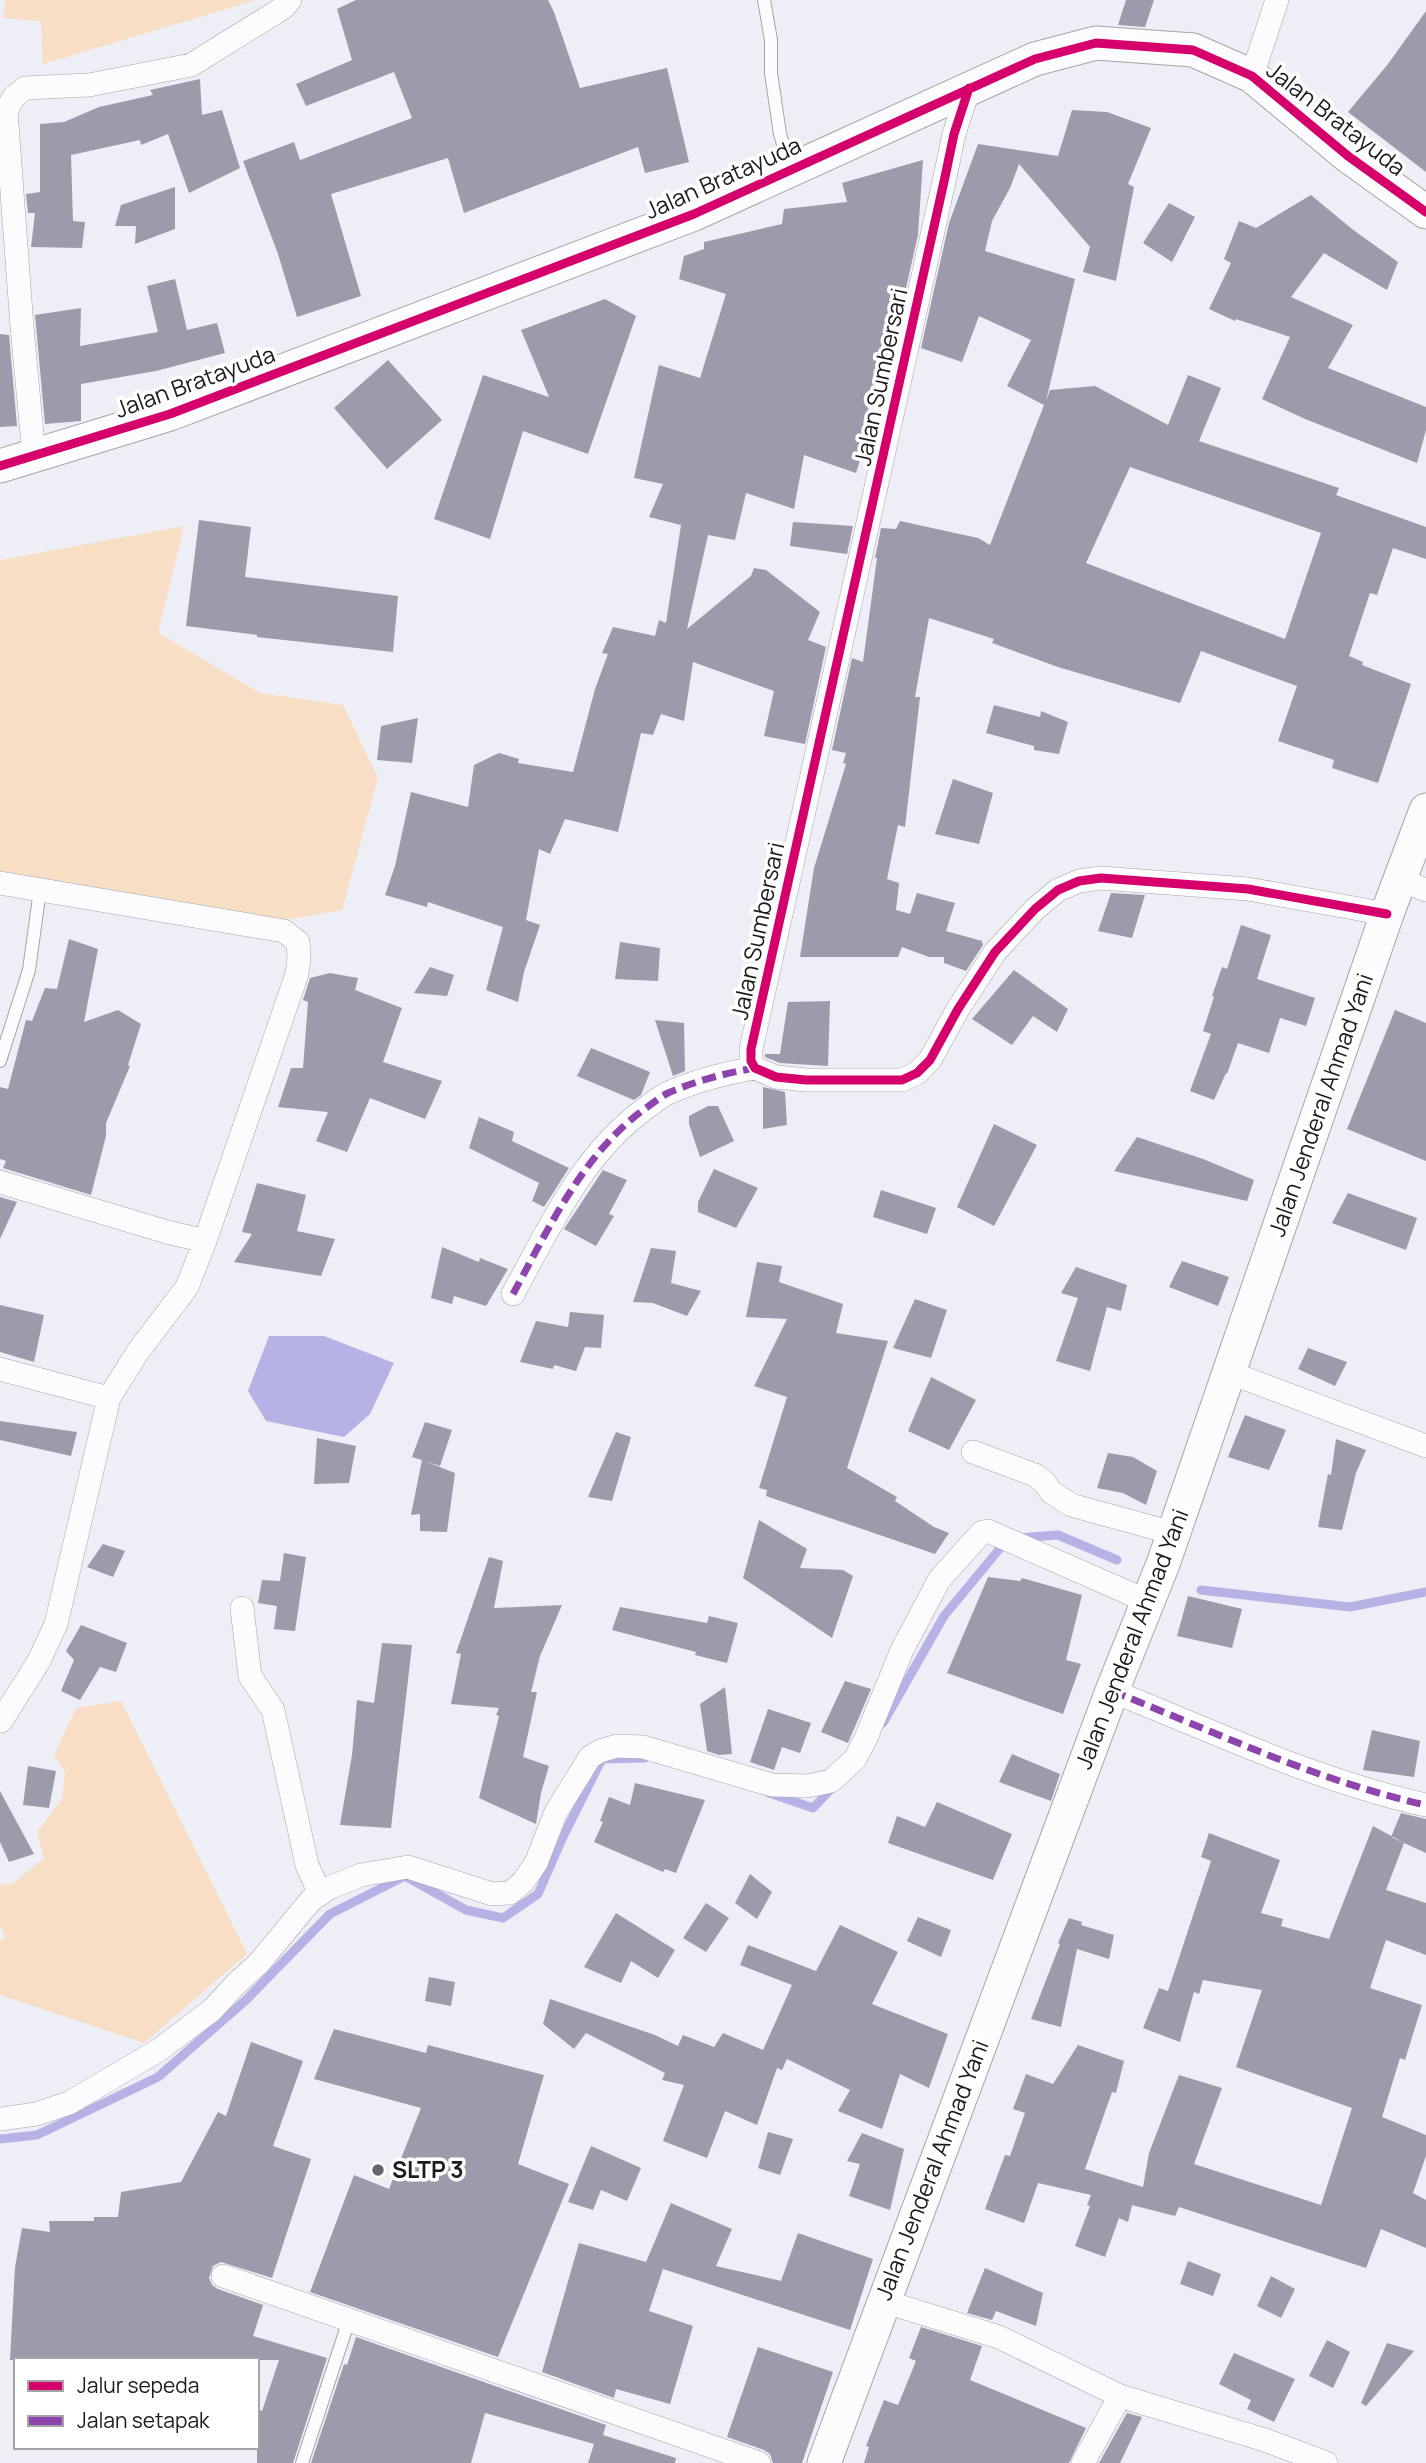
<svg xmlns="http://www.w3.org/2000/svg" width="1426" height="2463" font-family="Manrope,sans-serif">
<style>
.green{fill:#f7dec4}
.water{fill:#b7b2e5}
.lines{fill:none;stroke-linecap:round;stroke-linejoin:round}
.stream{stroke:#b7b2e5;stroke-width:9}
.building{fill:#9d9bab;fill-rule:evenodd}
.lane-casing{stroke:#a4a4aa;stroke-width:14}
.street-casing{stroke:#a4a4aa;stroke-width:24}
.secondary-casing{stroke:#a4a4aa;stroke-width:35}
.lane{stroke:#fcfcfe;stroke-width:12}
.street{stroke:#fcfcfe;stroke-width:23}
.secondary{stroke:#fcfcfe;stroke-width:33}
.quiet{stroke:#8e44ad;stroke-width:7;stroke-dasharray:14 7;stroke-linecap:butt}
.cycleway-casing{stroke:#fff;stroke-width:13}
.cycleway{stroke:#d6006c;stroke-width:9}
.poi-dot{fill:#65656b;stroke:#fff;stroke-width:2.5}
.labels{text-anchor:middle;stroke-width:7;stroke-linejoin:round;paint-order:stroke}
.street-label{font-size:23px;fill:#1b1b20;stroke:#fff}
.poi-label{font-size:23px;font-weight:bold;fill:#1b1b20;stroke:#fff;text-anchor:start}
</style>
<rect width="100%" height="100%" fill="#eeeef6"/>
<path class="green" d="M 6,0 L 256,0 L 43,64 L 41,21 L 3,18 Z
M 184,526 L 158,633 L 260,693 L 343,705 L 378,778 L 342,910 L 284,920 L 0,871 L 0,560 Z
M 121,1701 L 247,1954 L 144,2043 L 0,1995 L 0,1941 L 5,1938 L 0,1925 L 0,1885 L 12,1884 L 44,1858 L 37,1832 L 62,1799 L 65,1772 L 54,1755 L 76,1708 Z"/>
<path class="water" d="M 269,1336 L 324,1336 L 394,1363 L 370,1414 L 344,1437 L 266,1421 L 248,1391 Z"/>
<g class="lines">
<path class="stream" d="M 1019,1538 L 1058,1535 L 1117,1560
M 1201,1590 L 1350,1607 L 1426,1592
M 883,1723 L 944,1616 L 1006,1541
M 769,1793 L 813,1808 L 834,1786
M 0,2139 L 37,2135 L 158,2077 L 246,2000 L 330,1914 L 405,1876 L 466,1910 L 503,1918 L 538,1894 L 562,1839 L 602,1759 L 645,1758"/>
</g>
<path class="building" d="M 356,0 L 548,0 L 554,12 L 580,88 L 667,68 L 689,162 L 645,173 L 638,147 L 464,213 L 448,158 L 331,194 L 361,296 L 297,317 L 278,254 L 243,161 L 294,142 L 300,160 L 412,118 L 394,72 L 306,106 L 296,84 L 352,60 L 337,9 Z
M 1126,0 L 1154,0 L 1145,27 L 1118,25 Z
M 1426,11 L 1426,172 L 1348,112 L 1388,64 Z
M 200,79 L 202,115 L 222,110 L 240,168 L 189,193 L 168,134 L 141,145 L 140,140 L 71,155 L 73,221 L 85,222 L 82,248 L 31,247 L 35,213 L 28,213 L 26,194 L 40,192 L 40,124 L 64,122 L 99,107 L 153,95 L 150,90 Z
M 1072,110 L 1107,112 L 1151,128 L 1128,184 L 1134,187 L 1116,281 L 1083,272 L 1090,247 L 1019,164 L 1010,188 L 992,221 L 985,251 L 1075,279 L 1046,401 L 1050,390 L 1095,386 L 1168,425 L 1188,375 L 1221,388 L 1199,441 L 1339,488 L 1336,495 L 1426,527 L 1426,559 L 1393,548 L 1377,595 L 1370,593 L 1349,656 L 1363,662 L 1362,665 L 1411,684 L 1378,783 L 1332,768 L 1334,760 L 1278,741 L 1297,686 L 1201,651 L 1180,703 L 1058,667 L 992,643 L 994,639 L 929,618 L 915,697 L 920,697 L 905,827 L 898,825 L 887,879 L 899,883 L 896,910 L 910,914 L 917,893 L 955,903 L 946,931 L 982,941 L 983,945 L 966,971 L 944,963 L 944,957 L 929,957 L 902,947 L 898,957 L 800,957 L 814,868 L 846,764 L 843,763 L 846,753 L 832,750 L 852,658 L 863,662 L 877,558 L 875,558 L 881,528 L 896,529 L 900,521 L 978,538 L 990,545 L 1044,405 L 1007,386 L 1031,340 L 979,316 L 962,362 L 921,348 L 949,223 L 978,144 L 1058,156 ZM 1130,467 L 1321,533 L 1285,639 L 1086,563 Z
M 923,160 L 918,235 L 890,359 L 884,357 L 866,416 L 873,419 L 856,473 L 804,455 L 794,509 L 746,493 L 735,540 L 708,535 L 687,629 L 751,576 L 754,568 L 766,570 L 820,612 L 808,640 L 826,647 L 805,744 L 764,736 L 774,691 L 693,662 L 684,721 L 661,714 L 653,735 L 641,733 L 618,832 L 565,819 L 550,854 L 539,849 L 526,920 L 540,925 L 524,972 L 518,1002 L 486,990 L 503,927 L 428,902 L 427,907 L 385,895 L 395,866 L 411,792 L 468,807 L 474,765 L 499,753 L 519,759 L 518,763 L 573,772 L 595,689 L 608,654 L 602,653 L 613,627 L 655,636 L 659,620 L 666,623 L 681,525 L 649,517 L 663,484 L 634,478 L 659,365 L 700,378 L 726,294 L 679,279 L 684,256 L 704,249 L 704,242 L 782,224 L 784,209 L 847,202 L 842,183 Z
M 175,187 L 175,229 L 135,244 L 136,226 L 115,226 L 121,205 Z
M 1311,195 L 1352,229 L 1398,262 L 1387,290 L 1324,253 L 1291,297 L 1353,325 L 1328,368 L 1426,407 L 1426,430 L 1417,463 L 1305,419 L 1262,399 L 1290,337 L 1236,319 L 1235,321 L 1209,309 L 1231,263 L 1224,259 L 1239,221 L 1256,228 Z
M 1169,203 L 1195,217 L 1172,262 L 1143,243 Z
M 175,279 L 187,330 L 217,323 L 225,353 L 156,371 L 81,384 L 81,421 L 45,424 L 35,315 L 81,308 L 80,346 L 158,332 L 147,286 Z
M 605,299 L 636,316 L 588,454 L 523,431 L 490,539 L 434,519 L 483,375 L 549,397 L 521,330 Z
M 0,334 L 9,335 L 17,426 L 0,427 Z
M 388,360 L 442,420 L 387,469 L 334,408 Z
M 199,520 L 251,527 L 245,577 L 398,596 L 393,652 L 257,637 L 257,635 L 186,626 Z
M 793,522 L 853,526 L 847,554 L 790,546 Z
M 994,705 L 1040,717 L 1041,711 L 1068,722 L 1059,754 L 1034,750 L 1034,746 L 986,733 Z
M 418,718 L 412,763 L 377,760 L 381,726 Z
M 953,779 L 993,793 L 979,844 L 935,834 Z
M 1111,893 L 1145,895 L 1132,938 L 1098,931 Z
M 1241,925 L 1271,935 L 1257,979 L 1315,998 L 1306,1026 L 1280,1018 L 1269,1053 L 1238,1043 L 1227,1074 L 1226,1073 L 1214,1100 L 1190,1091 L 1211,1034 L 1203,1031 L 1214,997 L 1212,996 L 1222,967 L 1227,969 Z
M 69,939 L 98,949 L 84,1022 L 118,1010 L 141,1024 L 128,1065 L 130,1066 L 106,1123 L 106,1136 L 91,1195 L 3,1168 L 6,1161 L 0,1159 L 0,1087 L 8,1089 L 26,1020 L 32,1021 L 45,988 L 57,989 Z
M 620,942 L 660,948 L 658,981 L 615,979 Z
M 430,967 L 454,975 L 447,996 L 414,993 Z
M 1014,970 L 1068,1009 L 1057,1032 L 1033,1016 L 1012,1045 L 972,1019 Z
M 330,973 L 358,978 L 355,990 L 402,1008 L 383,1062 L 442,1081 L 425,1119 L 370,1098 L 347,1152 L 316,1141 L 328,1112 L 278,1107 L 291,1068 L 303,1068 L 308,1002 L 303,1000 L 310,978 Z
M 830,1001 L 828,1066 L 780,1063 L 765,1057 L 765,1054 L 780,1054 L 788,1002 Z
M 1395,1010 L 1426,1023 L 1426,1161 L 1347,1129 Z
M 655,1020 L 684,1023 L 685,1071 L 673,1076 Z
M 591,1048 L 650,1072 L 641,1095 L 634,1100 L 577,1076 Z
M 763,1087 L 785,1092 L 787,1125 L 763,1129 Z
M 708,1106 L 718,1106 L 734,1141 L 700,1157 L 689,1124 L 689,1116 Z
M 479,1117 L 514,1132 L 512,1141 L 569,1168 L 544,1207 L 532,1201 L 539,1183 L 469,1148 Z
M 994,1124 L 1037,1145 L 994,1226 L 957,1207 Z
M 1137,1137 L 1203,1159 L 1254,1180 L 1247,1201 L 1114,1171 Z
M 714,1169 L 758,1188 L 736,1228 L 698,1212 L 698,1202 Z
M 603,1170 L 627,1180 L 609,1214 L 614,1216 L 596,1246 L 564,1229 Z
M 257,1183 L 306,1195 L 297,1231 L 335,1239 L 321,1276 L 234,1262 L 252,1234 L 242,1232 Z
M 881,1190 L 936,1208 L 927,1234 L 873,1217 Z
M 1348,1193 L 1417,1218 L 1406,1250 L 1332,1223 Z
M 0,1197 L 17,1202 L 0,1239 Z
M 442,1247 L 479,1262 L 480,1258 L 508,1269 L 486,1306 L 454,1296 L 452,1304 L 431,1298 Z
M 651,1248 L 676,1251 L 671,1283 L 701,1291 L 687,1316 L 653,1303 L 633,1302 Z
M 1182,1261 L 1229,1277 L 1218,1306 L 1169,1287 Z
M 757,1262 L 782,1266 L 779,1282 L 843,1304 L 836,1333 L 888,1341 L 847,1468 L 897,1497 L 895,1501 L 934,1527 L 949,1533 L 935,1554 L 766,1496 L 767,1490 L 759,1488 L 787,1397 L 754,1386 L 787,1319 L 746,1317 Z
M 1076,1267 L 1127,1285 L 1121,1311 L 1107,1307 L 1090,1371 L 1056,1361 L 1078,1298 L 1061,1293 Z
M 915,1299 L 947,1310 L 931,1358 L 893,1348 Z
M 0,1305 L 44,1315 L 34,1362 L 0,1352 Z
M 570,1312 L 604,1315 L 601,1348 L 585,1347 L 576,1371 L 554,1365 L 553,1369 L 520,1362 L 536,1321 L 568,1327 Z
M 1308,1348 L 1347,1362 L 1335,1386 L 1298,1369 Z
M 931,1377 L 976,1400 L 949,1450 L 908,1431 Z
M 1245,1415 L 1286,1430 L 1269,1470 L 1228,1457 Z
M 0,1421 L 77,1432 L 71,1456 L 0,1440 Z
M 425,1422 L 452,1430 L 440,1466 L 412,1457 Z
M 616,1432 L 631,1437 L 612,1501 L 588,1497 Z
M 317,1438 L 356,1446 L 349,1483 L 314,1484 Z
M 1336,1439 L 1366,1450 L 1356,1473 L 1342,1530 L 1318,1527 L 1328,1474 L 1331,1475 Z
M 1108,1453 L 1133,1457 L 1157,1471 L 1146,1505 L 1123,1493 L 1097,1488 Z
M 422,1460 L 455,1473 L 447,1532 L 420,1531 L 420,1514 L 411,1515 Z
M 759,1520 L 807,1549 L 800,1568 L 843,1570 L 853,1576 L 832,1638 L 743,1578 Z
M 103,1544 L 125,1551 L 113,1577 L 87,1567 Z
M 284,1553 L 306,1557 L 295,1631 L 274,1629 L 277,1606 L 258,1603 L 262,1580 L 280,1581 Z
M 489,1557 L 503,1561 L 494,1608 L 562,1605 L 540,1656 L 531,1692 L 537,1692 L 523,1757 L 549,1766 L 541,1793 L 536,1824 L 479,1798 L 499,1716 L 496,1715 L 499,1708 L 451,1704 L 461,1654 L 456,1653 Z
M 988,1577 L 1020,1581 L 1022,1578 L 1082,1595 L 1066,1660 L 1081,1664 L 1063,1714 L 947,1673 Z
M 1188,1596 L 1242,1609 L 1232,1648 L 1177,1636 Z
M 620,1607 L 707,1623 L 709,1616 L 738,1623 L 727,1663 L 695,1655 L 696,1652 L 612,1630 Z
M 81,1625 L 127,1643 L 116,1672 L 100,1667 L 80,1700 L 61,1691 L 74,1660 L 66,1651 Z
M 382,1643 L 412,1645 L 391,1828 L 340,1825 L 352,1755 L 357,1700 L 374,1703 Z
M 845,1681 L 871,1689 L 848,1743 L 821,1732 Z
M 725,1687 L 732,1754 L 719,1755 L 707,1751 L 700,1704 Z
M 768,1709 L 811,1723 L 800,1753 L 782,1747 L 774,1770 L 750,1762 Z
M 1372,1730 L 1420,1741 L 1414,1777 L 1363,1770 Z
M 1012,1754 L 1060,1774 L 1051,1801 L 999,1782 Z
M 28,1766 L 56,1771 L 49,1808 L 23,1805 Z
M 635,1783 L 705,1800 L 676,1873 L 665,1869 L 663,1872 L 594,1842 L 603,1822 L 600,1821 L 609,1797 L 630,1805 Z
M 0,1791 L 34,1854 L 9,1862 L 0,1842 Z
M 937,1802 L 1012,1834 L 993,1880 L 888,1843 L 897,1816 L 925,1827 Z
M 1401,1813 L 1426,1819 L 1426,1853 L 1391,1837 Z
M 1373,1826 L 1404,1843 L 1386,1890 L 1426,1903 L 1426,1955 L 1386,1940 L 1370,1988 L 1422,2005 L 1405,2060 L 1400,2058 L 1382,2117 L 1426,2135 L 1426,2156 L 1413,2193 L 1426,2200 L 1426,2248 L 1381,2229 L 1366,2268 L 1179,2207 L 1175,2216 L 1132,2205 L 1128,2222 L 1119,2218 L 1105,2257 L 1075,2246 L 1090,2206 L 1087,2205 L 1091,2195 L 1038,2183 L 1024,2223 L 985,2209 L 1005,2155 L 1010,2156 L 1025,2113 L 1013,2109 L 1026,2074 L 1053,2084 L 1078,2045 L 1124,2061 L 1116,2093 L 1112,2092 L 1085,2169 L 1143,2187 L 1149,2153 L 1179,2075 L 1222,2088 L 1194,2164 L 1321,2205 L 1352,2108 L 1236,2067 L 1262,1990 L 1203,1980 L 1199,1994 L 1194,1992 L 1180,2042 L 1143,2028 L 1159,1988 L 1168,1991 L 1211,1861 L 1201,1857 L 1209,1833 L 1280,1860 L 1261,1913 L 1283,1919 L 1281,1926 L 1329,1939 Z
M 750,1874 L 772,1892 L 757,1919 L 735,1903 Z
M 706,1903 L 729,1918 L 706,1952 L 683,1938 Z
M 616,1913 L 675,1950 L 658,1978 L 631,1961 L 621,1983 L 584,1967 Z
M 918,1917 L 951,1930 L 941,1957 L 907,1941 Z
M 1069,1918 L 1082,1922 L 1081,1925 L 1114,1935 L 1109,1959 L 1077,1949 L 1061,2027 L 1031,2019 L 1060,1944 L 1058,1943 Z
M 840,1925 L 898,1952 L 872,2004 L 948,2034 L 929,2088 L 900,2074 L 882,2129 L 838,2111 L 850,2090 L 787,2059 L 782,2070 L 777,2068 L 757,2125 L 725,2111 L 707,2158 L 663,2141 L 684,2085 L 662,2080 L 665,2073 L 586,2033 L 574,2049 L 543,2024 L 550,1999 L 655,2035 L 678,2046 L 683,2035 L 714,2047 L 723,2033 L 763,2050 L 792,1985 L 740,1965 L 748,1945 L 816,1971 Z
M 429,1977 L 455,1982 L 451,2006 L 425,2001 Z
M 334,2029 L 426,2053 L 428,2045 L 544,2075 L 518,2164 L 569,2184 L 498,2357 L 310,2292 L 354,2175 L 389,2189 L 421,2108 L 314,2079 Z
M 251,2042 L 303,2061 L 273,2146 L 311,2159 L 272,2278 L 221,2262 L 213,2266 L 209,2278 L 212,2285 L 218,2289 L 263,2305 L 253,2336 L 327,2358 L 293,2463 L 257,2463 L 257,2409 L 262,2411 L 279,2360 L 10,2360 L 15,2267 L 22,2228 L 50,2232 L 49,2221 L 94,2221 L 94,2217 L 118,2217 L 121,2192 L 181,2182 L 218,2112 L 226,2116 Z
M 768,2132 L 793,2139 L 780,2175 L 758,2168 Z
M 862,2133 L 904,2149 L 890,2210 L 849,2196 L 860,2164 L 847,2161 Z
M 591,2146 L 641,2168 L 627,2201 L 601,2190 L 593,2210 L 568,2202 Z
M 671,2203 L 732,2229 L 716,2266 L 781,2281 L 798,2233 L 873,2259 L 850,2330 L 663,2269 L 649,2311 L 693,2326 L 670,2404 L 616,2389 L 614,2398 L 542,2372 L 579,2243 L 646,2262 Z
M 1188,2261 L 1221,2274 L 1213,2296 L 1180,2284 Z
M 985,2268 L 1043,2293 L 1036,2326 L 996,2311 L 992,2320 L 967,2313 Z
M 1271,2276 L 1295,2289 L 1281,2318 L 1257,2306 Z
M 921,2327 L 982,2346 L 970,2380 L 1086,2428 L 1069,2463 L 864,2463 L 869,2447 L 866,2446 L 884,2400 L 898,2405 L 916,2361 L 909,2358 Z
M 356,2337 L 606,2425 L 603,2435 L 676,2458 L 675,2463 L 588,2463 L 594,2444 L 485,2413 L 471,2463 L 311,2463 L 344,2364 L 347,2365 Z
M 1327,2340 L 1350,2352 L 1333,2388 L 1309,2376 Z
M 1387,2343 L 1414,2351 L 1366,2406 L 1361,2403 Z
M 758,2347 L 833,2372 L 802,2463 L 773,2463 L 770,2454 L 764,2450 L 727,2437 Z
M 1234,2353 L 1295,2379 L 1274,2422 L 1247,2409 L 1251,2400 L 1219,2384 Z
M 1127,2413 L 1142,2417 L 1120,2463 L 1099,2463 Z"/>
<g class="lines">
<defs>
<path id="lane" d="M 764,0 L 771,40 L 771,73 L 780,134 L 790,168
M 0,1061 L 29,970 L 40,890
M 302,2463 L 349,2320"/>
<path id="street" d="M 1252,76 L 1277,0
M 969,88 L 954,134 L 945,177 L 751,1049 L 751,1061 L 755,1068 L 776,1077 L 806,1080 L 902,1080 L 917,1073 L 930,1060 L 958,1009 L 995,952 L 1035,909 L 1058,890 L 1079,881 L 1101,878 L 1248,889 L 1387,914
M 34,456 L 22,327 L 6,111 L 14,97 L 25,88 L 89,85 L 191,65 L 283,8 L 290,0
M 1400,880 L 1426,890
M 0,883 L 284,931 L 298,942 L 299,959 L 297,974 L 205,1241 L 167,1232 L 0,1182
M 513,1294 C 549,1228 583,1153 646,1108 C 653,1103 660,1097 668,1093 C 695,1081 726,1073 755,1068
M 0,1369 L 109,1398
M 1228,1372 L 1426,1446
M 973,1452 L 1035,1475 L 1045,1483 L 1051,1492 L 1071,1505 L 1173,1533
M 242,1608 L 250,1676 L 273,1710 L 307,1865 L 320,1894
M 1112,1691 C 1215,1732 1317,1781 1426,1805
M 1,1721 L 39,1661 L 56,1624 L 109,1398 L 137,1353 L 187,1287 L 205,1241
M 0,2119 L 36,2114 L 69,2103 L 159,2050 L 212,2010 L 237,1983 L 259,1963 L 311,1900 L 329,1888 L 361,1875 L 408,1867 L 492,1894 L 510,1893 L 523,1882 L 536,1863 L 556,1812 L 590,1757 L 600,1751 L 617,1746 L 643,1747 L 772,1785 L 808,1786 L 831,1781 L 855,1759 L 866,1738 L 902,1650 L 939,1580 L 982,1532 L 988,1531 L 997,1535 L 1147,1601
M 223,2276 L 759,2463
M 883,2301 L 999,2337 L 1120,2396 L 1265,2440 L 1326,2463
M 1083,2463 L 1120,2396"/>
<path id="secondary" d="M 0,466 L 170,414 L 694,214 L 1035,59 L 1096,43 L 1193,50 L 1252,76 L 1348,156 L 1426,212
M 824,2463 L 1112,1691 L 1163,1564 L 1387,914 L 1426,810"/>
</defs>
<use href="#lane" class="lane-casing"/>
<use href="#street" class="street-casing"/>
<use href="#secondary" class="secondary-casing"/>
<use href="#lane" class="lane"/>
<use href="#street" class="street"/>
<use href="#secondary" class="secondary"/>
<path class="quiet" d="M 513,1294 C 549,1228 583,1153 646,1108 C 653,1103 660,1097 668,1093 C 695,1081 726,1073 755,1068
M 1112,1691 C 1215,1732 1317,1781 1426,1805"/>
<defs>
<path id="cycleway" d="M 969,88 L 954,134 L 945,177 L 751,1049 L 751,1061 L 755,1068 L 776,1077 L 806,1080 L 902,1080 L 917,1073 L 930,1060 L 958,1009 L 995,952 L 1035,909 L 1058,890 L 1079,881 L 1101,878 L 1248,889 L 1387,914
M 0,466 L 170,414 L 694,214 L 1035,59 L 1096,43 L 1193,50 L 1252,76 L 1348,156 L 1426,212"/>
</defs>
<use href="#cycleway" class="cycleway-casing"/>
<use href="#cycleway" class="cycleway"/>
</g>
<circle class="poi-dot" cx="378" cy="2170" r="7"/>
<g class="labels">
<g class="street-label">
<text transform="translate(1336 119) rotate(38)" y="8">Jalan Bratayuda</text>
<text transform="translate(723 178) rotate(-24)" y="8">Jalan Bratayuda</text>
<text transform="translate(881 377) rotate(-78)" y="8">Jalan Sumbersari</text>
<text transform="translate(195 382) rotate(-20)" y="8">Jalan Bratayuda</text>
<text transform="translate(758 931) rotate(-78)" y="8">Jalan Sumbersari</text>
<text transform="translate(1321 1105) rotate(-71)" y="8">Jalan Jenderal Ahmad Yani</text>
<text transform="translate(1132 1639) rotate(-69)" y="8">Jalan Jenderal Ahmad Yani</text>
<text transform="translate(932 2170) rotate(-69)" y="8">Jalan Jenderal Ahmad Yani</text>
</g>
<g class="poi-label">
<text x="392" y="2178">SLTP 3</text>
</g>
</g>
<rect x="14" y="2358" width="245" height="91" fill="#ffffff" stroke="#a4a4a6" stroke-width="2"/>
<rect x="28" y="2381" width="35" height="10" fill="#d6006c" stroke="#a4a4a6" stroke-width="2"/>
<text x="77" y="2393" font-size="21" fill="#1b1b20">Jalur sepeda</text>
<rect x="28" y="2416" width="35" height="10" fill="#8e44ad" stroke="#a4a4a6" stroke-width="2"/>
<text x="77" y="2428" font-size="21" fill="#1b1b20">Jalan setapak</text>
</svg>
